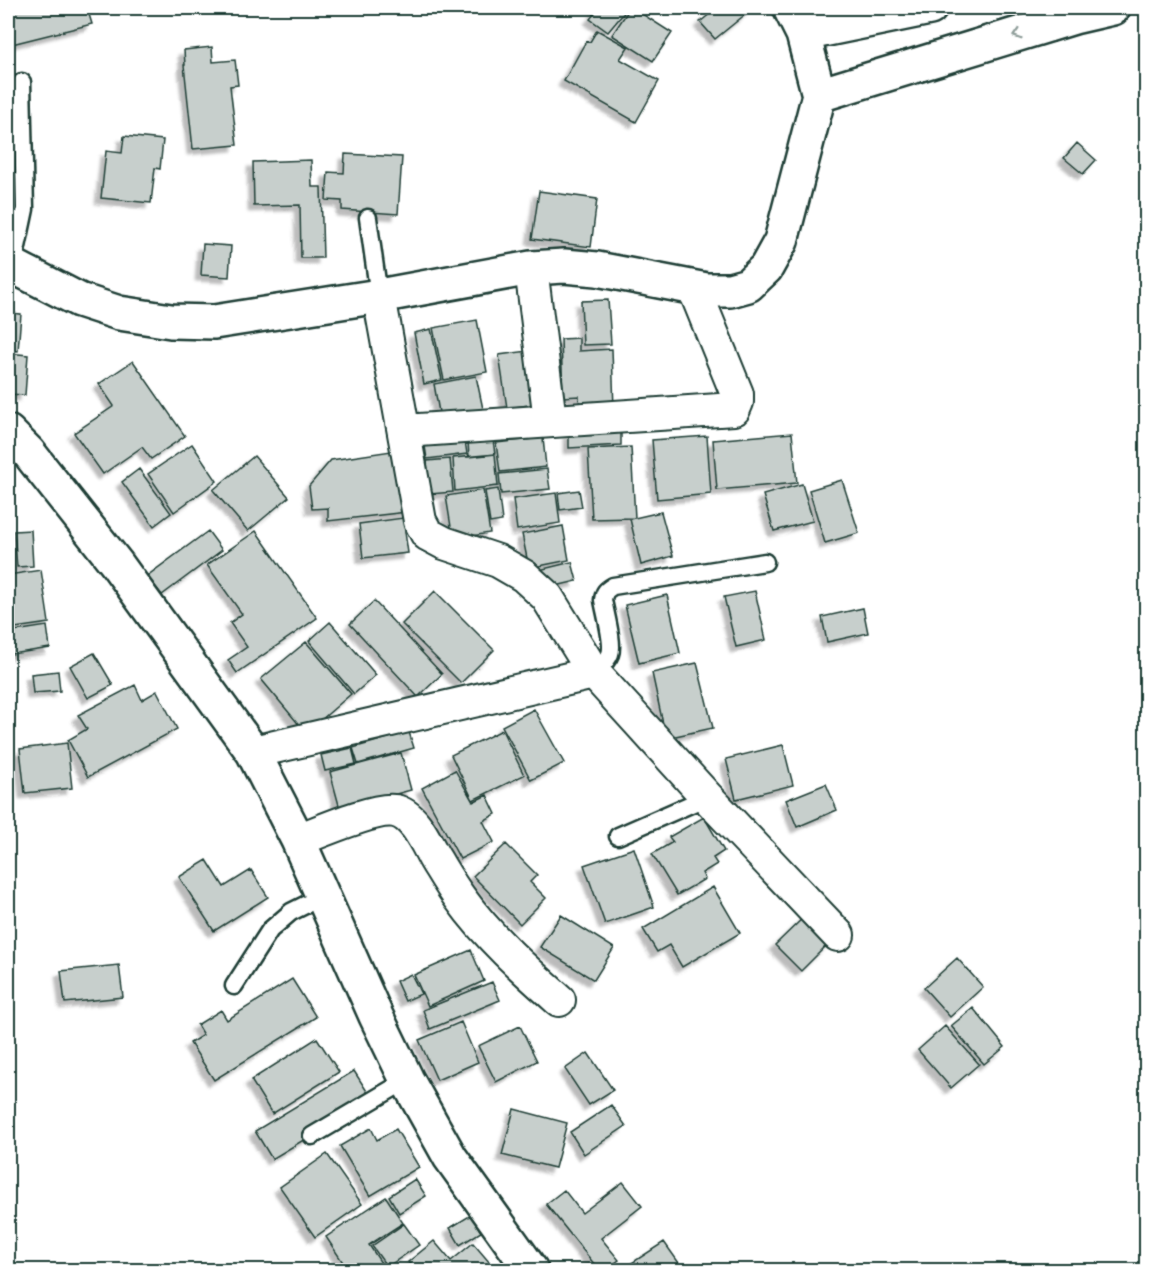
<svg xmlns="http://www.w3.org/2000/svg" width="1154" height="1278" font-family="Delius,sans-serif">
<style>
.building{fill:#c7cfcc;stroke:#1f3d34;stroke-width:1.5;filter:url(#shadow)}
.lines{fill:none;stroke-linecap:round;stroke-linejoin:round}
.service-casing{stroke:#1f3d34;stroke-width:21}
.minor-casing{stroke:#1f3d34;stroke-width:36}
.tertiary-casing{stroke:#1f3d34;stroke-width:38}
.service{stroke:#fff;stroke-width:16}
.minor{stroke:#fff;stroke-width:32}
.tertiary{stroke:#fff;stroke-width:33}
.oneway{stroke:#8f9e9a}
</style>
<defs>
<filter id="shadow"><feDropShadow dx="-5.5" dy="5.5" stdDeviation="1.5" flood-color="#0004"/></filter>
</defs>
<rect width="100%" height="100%" fill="#fff"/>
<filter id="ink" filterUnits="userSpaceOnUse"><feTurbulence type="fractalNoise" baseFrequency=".0167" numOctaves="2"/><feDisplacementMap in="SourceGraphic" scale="12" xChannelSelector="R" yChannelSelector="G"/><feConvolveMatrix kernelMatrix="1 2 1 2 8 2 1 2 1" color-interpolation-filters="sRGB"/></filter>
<g filter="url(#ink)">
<path class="building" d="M 8,8 L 87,8 L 92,24 L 8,45 Z
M 599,8 L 628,8 L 608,32 L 590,19 Z
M 630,8 L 633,8 L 672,33 L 653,61 L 612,35 Z
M 717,8 L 750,8 L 752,9 L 715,39 L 700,22 Z
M 597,30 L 628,47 L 620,59 L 659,81 L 636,122 L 564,81 L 586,41 L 590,42 Z
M 212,47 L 213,62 L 235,60 L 238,85 L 230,86 L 237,145 L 193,149 L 184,65 L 185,65 L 184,50 Z
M 124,136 L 163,140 L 160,169 L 155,168 L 151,203 L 101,198 L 106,151 L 122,153 Z
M 1077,143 L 1096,160 L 1083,174 L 1064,158 Z
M 345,154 L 402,157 L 398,214 L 342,210 L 342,201 L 326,200 L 328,172 L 344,173 Z
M 311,160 L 312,187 L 321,187 L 323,258 L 301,258 L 300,205 L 254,206 L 253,162 Z
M 539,191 L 597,199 L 591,247 L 532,239 Z
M 203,244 L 231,246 L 229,277 L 201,275 Z
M 608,300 L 611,344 L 583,345 L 581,301 Z
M 8,313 L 21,314 L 18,351 L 8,350 Z
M 477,320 L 487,372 L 444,380 L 433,328 Z
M 431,329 L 442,380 L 424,384 L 414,333 Z
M 579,338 L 579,351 L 612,349 L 614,410 L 580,411 L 579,396 L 563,397 L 561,339 Z
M 528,351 L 536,404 L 507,408 L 499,355 Z
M 8,353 L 28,355 L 25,395 L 8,394 Z
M 133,361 L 185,436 L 151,459 L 142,447 L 103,474 L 74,433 L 114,406 L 99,384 Z
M 476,376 L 483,409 L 440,418 L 434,384 Z
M 621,431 L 621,445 L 569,448 L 569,433 Z
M 792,433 L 797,483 L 717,490 L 713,440 Z
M 707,436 L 711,494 L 657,499 L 652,440 Z
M 543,438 L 546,467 L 500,472 L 496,443 Z
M 493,440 L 495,454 L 469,457 L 468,442 Z
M 465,441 L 467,454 L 427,459 L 425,446 Z
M 192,444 L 217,481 L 174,512 L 148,474 Z
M 631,447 L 635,518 L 592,519 L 588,449 Z
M 398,450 L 407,512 L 328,521 L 328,508 L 312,509 L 309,486 L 331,460 Z
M 495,454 L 498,486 L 455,491 L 453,458 Z
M 254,456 L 289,497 L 248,531 L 213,490 Z
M 450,459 L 453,492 L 430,494 L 427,461 Z
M 139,469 L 171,513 L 154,526 L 122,482 Z
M 547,469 L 550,489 L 501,494 L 499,474 Z
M 842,480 L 859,533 L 825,543 L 809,490 Z
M 802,484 L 813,521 L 774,531 L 763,495 Z
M 498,489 L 502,521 L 490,523 L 485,491 Z
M 483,490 L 490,533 L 453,539 L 446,496 Z
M 579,490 L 582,507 L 560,510 L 558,493 Z
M 556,493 L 560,523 L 517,530 L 513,499 Z
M 661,512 L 673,556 L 641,565 L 630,519 Z
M 403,518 L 408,553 L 363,558 L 359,524 Z
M 563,526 L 569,560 L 529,568 L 522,534 Z
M 31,530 L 33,566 L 17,567 L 14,531 Z
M 208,531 L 222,550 L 162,595 L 147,576 Z
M 256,531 L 317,618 L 237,673 L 228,660 L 247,647 L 230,623 L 242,614 L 207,565 Z
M 572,562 L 577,581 L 543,589 L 539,570 Z
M 41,570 L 49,623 L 8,629 L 8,575 Z
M 435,591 L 494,650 L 461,683 L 402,624 Z
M 755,591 L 766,640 L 736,647 L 724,597 Z
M 667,595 L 680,653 L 639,663 L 625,605 Z
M 374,601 L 442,674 L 418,697 L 350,624 Z
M 863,608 L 868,633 L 827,642 L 822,617 Z
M 330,622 L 376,675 L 354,694 L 309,641 Z
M 47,626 L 50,648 L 12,654 L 9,632 Z
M 306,642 L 351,694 L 306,733 L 261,679 Z
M 94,653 L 113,685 L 88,698 L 70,666 Z
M 697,663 L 713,728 L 666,738 L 652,673 Z
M 58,671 L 60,691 L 33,693 L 31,674 Z
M 135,685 L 142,700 L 157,691 L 177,729 L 88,777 L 68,740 L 87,729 L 78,715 Z
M 534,709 L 564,763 L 531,780 L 502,726 Z
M 502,730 L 524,775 L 473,800 L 451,755 Z
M 409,732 L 414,748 L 358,764 L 353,748 Z
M 67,743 L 72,788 L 25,793 L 20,749 Z
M 783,745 L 793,785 L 736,799 L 726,759 Z
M 352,748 L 356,764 L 325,771 L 321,755 Z
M 401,753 L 411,790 L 340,809 L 330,772 Z
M 455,770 L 473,802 L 487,795 L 496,814 L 483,821 L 494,842 L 460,859 L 422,788 Z
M 826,784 L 837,810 L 797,827 L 786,800 Z
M 704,817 L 724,851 L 713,858 L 717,864 L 702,873 L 705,879 L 677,895 L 652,854 L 673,842 L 669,837 Z
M 506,844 L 537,875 L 530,882 L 546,898 L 520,924 L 473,876 Z
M 634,848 L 654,907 L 605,924 L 584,865 Z
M 207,860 L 224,887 L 251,870 L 268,897 L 214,931 L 179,877 Z
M 713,887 L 740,933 L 682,967 L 669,945 L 657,952 L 643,929 Z
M 808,913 L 834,938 L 801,971 L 775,945 Z
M 561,915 L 614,948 L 594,980 L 540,947 Z
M 471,950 L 484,981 L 428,1006 L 414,975 Z
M 957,958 L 983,987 L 950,1017 L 924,988 Z
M 119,965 L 123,997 L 65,1003 L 61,971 Z
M 411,974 L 421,994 L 405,1001 L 396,981 Z
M 292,979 L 316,1017 L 214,1080 L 190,1043 L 203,1035 L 197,1025 L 221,1010 L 227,1020 Z
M 492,982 L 500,1000 L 430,1029 L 423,1010 Z
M 973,1008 L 1005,1047 L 984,1064 L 951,1026 Z
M 461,1022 L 478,1062 L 437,1080 L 419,1040 Z
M 520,1026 L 537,1061 L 496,1082 L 478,1046 Z
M 945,1026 L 979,1064 L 951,1088 L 918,1050 Z
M 317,1038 L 339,1072 L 272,1114 L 251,1080 Z
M 588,1053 L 613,1090 L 589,1105 L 565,1069 Z
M 354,1071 L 372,1099 L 272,1159 L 255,1131 Z
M 611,1105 L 626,1126 L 584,1154 L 570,1132 Z
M 514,1109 L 567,1123 L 555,1168 L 502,1155 Z
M 371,1128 L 377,1140 L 396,1129 L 419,1167 L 370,1196 L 340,1146 Z
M 327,1154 L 362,1204 L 315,1237 L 280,1187 Z
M 415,1179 L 426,1196 L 399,1213 L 389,1196 Z
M 623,1182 L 642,1206 L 601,1238 L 619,1260 L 605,1270 L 599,1270 L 546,1204 L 564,1190 L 582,1213 Z
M 386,1197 L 403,1223 L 369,1245 L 381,1263 L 370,1270 L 348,1270 L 326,1237 Z
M 471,1215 L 481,1232 L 460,1245 L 450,1228 Z
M 404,1224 L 419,1245 L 387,1267 L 372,1246 Z
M 434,1241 L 451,1261 L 473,1243 L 496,1270 L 416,1270 L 408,1262 Z
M 664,1242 L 684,1270 L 621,1270 Z"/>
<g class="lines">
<defs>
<path id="service" d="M 368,218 L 379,296
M 13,266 L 25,209 L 22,82
M 594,673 C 600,667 607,662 610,654 C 614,644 605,612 603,600 C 604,592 606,590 613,586 L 765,562
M 618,836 L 707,797
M 234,986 L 270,930 L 291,912 L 323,896
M 312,1136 L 407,1080"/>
<path id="minor" d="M 531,268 L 550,420
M 379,296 L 420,521 L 427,534 L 444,543 L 498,561 L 524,576 L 547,597 L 594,673 L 707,797 L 838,935
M 404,431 L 734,409 L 737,402 L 737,394 L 694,288
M 253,752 L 594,673
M 298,840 C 319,832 376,807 395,811 C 415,815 426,843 435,859 C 443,872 451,886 460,898 C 488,937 523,968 559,1000"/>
<path id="tertiary" d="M 803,34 L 930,8
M 819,95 L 1074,17 L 1113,8
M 8,265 L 13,266 L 79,300 L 119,313 L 171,321 L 214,322 L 379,296 L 531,268 L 564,266 L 597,269 L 706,290 L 730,290 L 748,285 L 766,268 L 781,241 L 819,95 L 803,34 L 790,8
M 8,432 L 29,453 L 116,563 L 253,752 L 298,840 L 376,1016 L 407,1080 L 450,1157 L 531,1270"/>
</defs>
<use href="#service" class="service-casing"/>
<use href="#minor" class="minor-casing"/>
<use href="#tertiary" class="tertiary-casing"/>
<use href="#service" class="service"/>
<use href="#minor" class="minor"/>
<use href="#tertiary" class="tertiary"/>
</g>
<defs><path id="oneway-chevron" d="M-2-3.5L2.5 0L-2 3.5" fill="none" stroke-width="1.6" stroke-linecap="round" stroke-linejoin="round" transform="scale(1.5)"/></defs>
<use class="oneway" href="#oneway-chevron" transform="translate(1017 35) rotate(163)"/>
</g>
<rect width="1154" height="1278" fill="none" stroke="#fff" stroke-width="30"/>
<rect x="15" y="15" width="1124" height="1248" fill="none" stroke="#1f3d34" stroke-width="2" filter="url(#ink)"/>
</svg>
